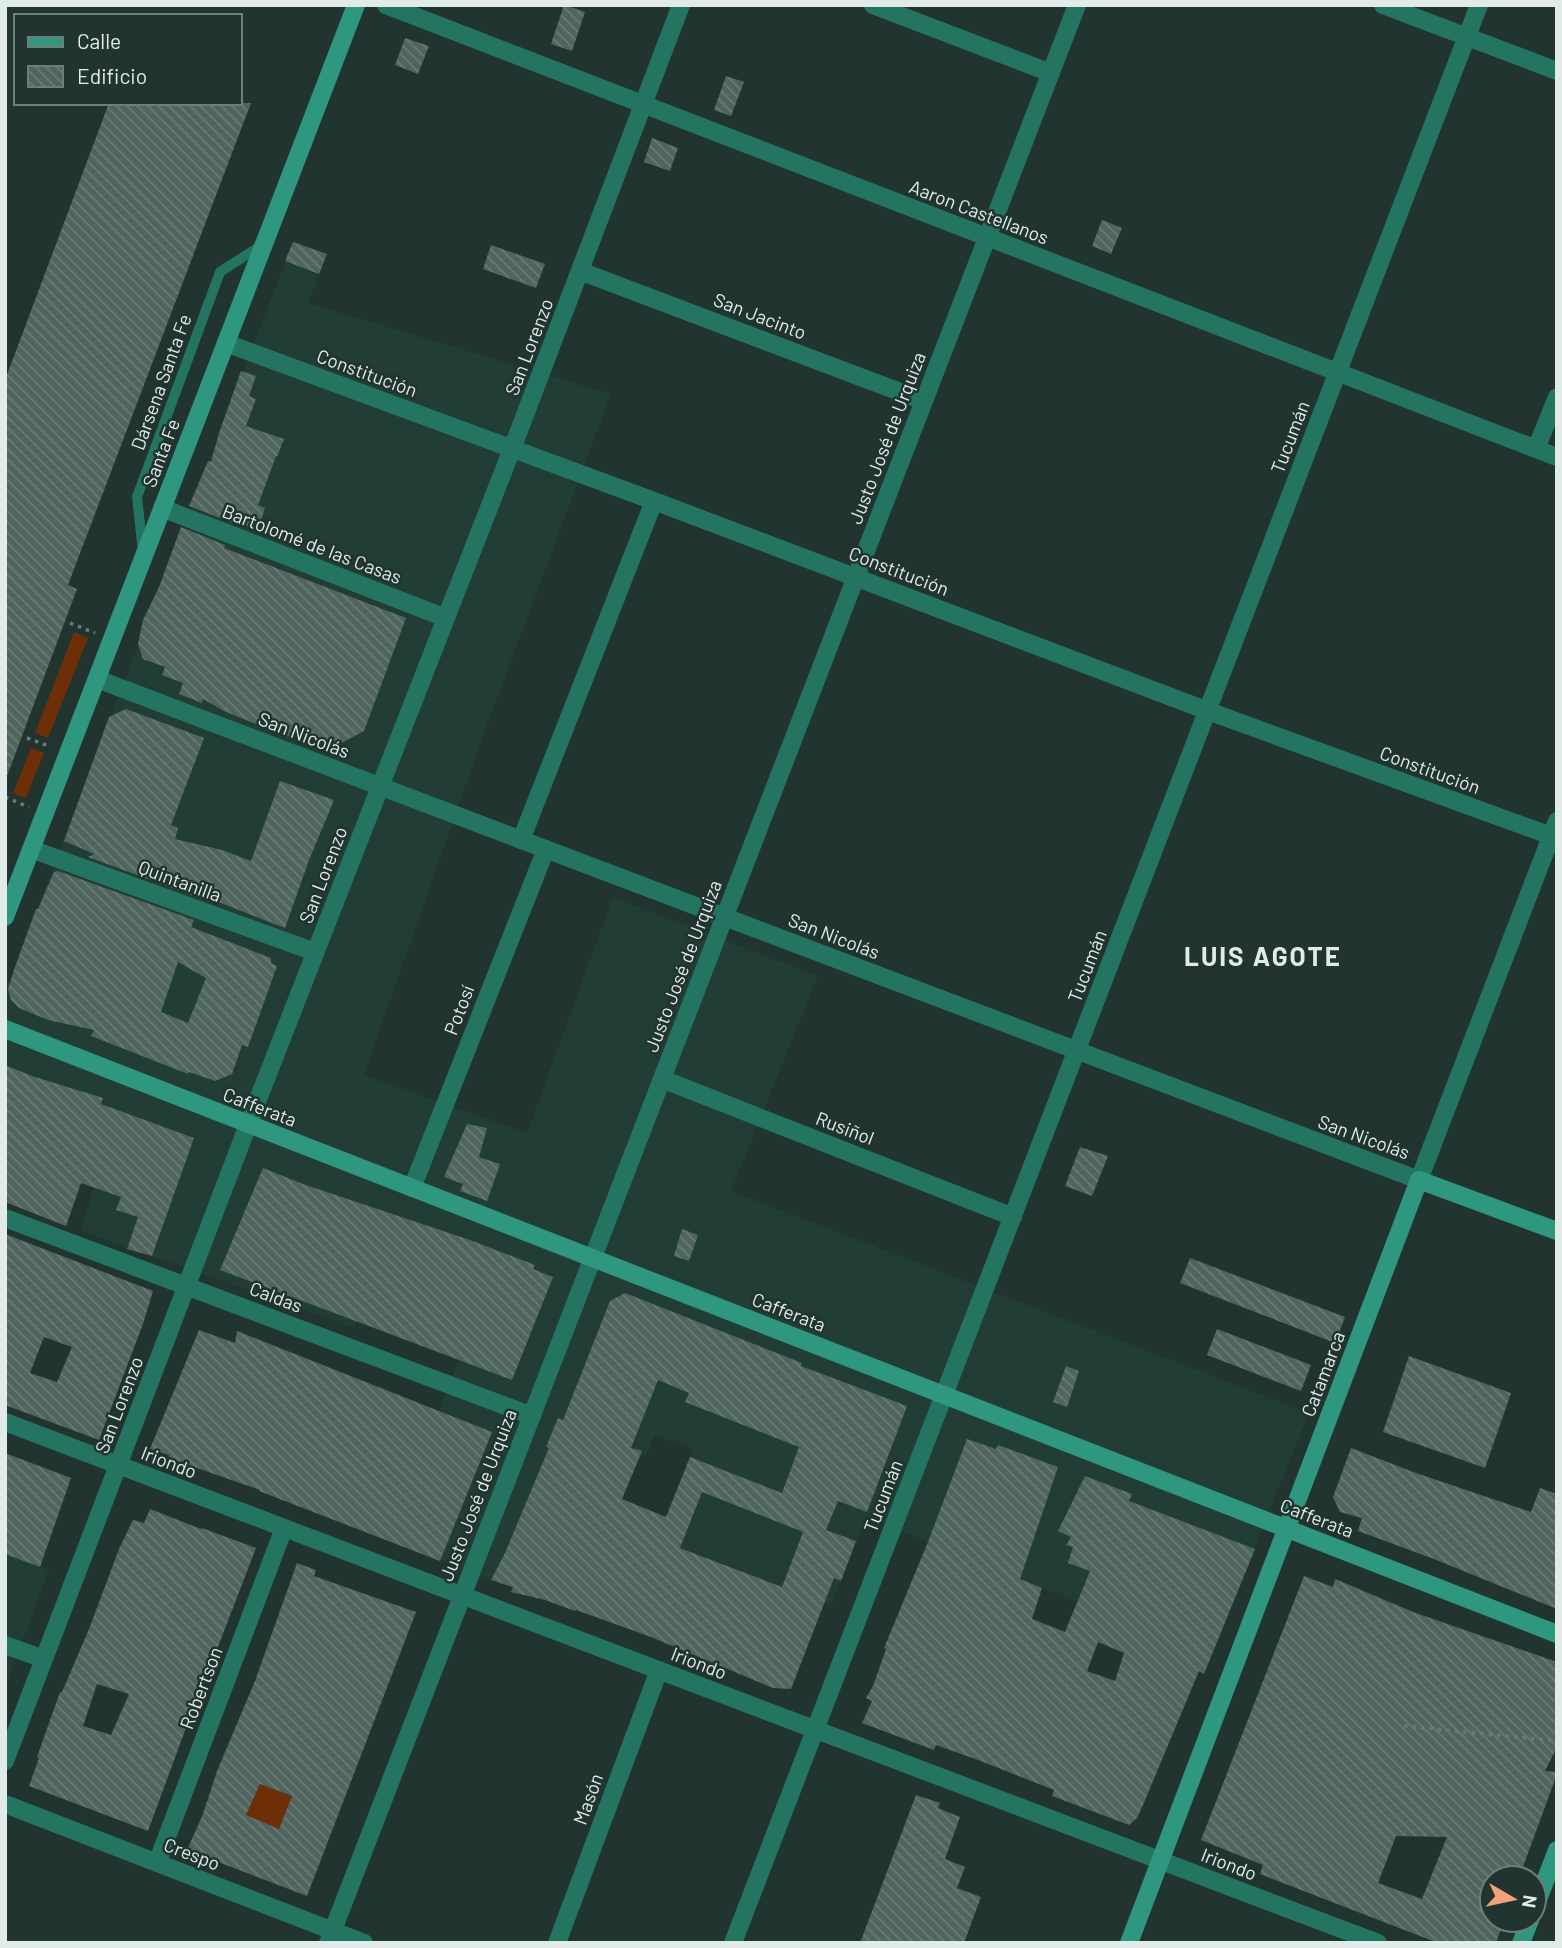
<svg xmlns="http://www.w3.org/2000/svg" width="1562" height="1948" font-family="Barlow,sans-serif">
<style>
.built{fill:#213d35}
.grass{fill:#6d2e08}
.building{fill:url(#building-back-hatch);fill-rule:evenodd}
.lines{fill:none;stroke-linecap:round;stroke-linejoin:round}
.path{stroke:#6b7b77;stroke-width:3.5;stroke-dasharray:3.5 5;stroke-linecap:butt}
.service{stroke:#237562;stroke-width:10}
.minor{stroke:#237562;stroke-width:18}
.tertiary{stroke:#237562;stroke-width:18}
.secondary{stroke:#2f977f;stroke-width:18}
.labels{text-anchor:middle;stroke-width:5;stroke-linejoin:round;paint-order:stroke}
.street-label{font-size:19px;fill:#e1ece9;stroke:#21342f}
.district-label{font-size:26px;font-weight:bold;letter-spacing:2px;fill:#e1ece9;stroke:#21342f}
</style>
<defs>
<pattern id="building-back-hatch" width="6" height="6" patternUnits="userSpaceOnUse" patternTransform="scale(1.75)"><rect width="6" height="6" fill="#51655f"/><path d="M-1 5l2 2M0 0l6 6M5-1l2 2" fill="none" stroke="#6a7b76"/></pattern>
</defs>
<rect width="100%" height="100%" fill="#21342f"/>
<path class="built" d="M 293,242 L 327,254 L 308,303 L 611,394 L 483,736 L 364,1075 L 527,1133 L 613,897 L 818,976 L 731,1191 L 1309,1413 L 1211,1656 L 866,1517 L 831,1606 L 658,1539 L 693,1449 L 655,1435 L 646,1456 L 641,1455 L 575,1611 L 390,1542 L 465,1342 L 372,1281 L 354,1328 L 81,1231 L 99,1168 L 5,1175 L 5,992 Z
M 5,1554 L 49,1570 L 5,1688 Z"/>
<path class="grass" d="M 74,632 L 88,638 L 48,738 L 35,733 Z
M 31,748 L 44,753 L 26,798 L 13,793 Z
M 260,1784 L 292,1796 L 279,1829 L 255,1819 L 245,1817 Z"/>
<path class="building" d="M 564,5 L 585,12 L 572,51 L 551,44 Z
M 405,38 L 429,46 L 418,74 L 395,65 Z
M 726,76 L 744,82 L 731,116 L 714,110 Z
M 109,103 L 207,103 L 214,106 L 223,103 L 251,103 L 68,585 L 77,589 L 7,776 L 5,776 L 5,380 Z
M 652,138 L 678,148 L 670,171 L 644,162 Z
M 1102,220 L 1122,228 L 1111,254 L 1092,246 Z
M 293,242 L 327,254 L 319,274 L 285,261 Z
M 491,245 L 545,264 L 536,288 L 483,269 Z
M 241,371 L 256,376 L 249,396 L 256,399 L 246,426 L 284,439 L 277,457 L 276,456 L 258,505 L 265,508 L 258,530 L 234,521 L 233,523 L 189,506 L 208,461 L 211,462 L 219,433 Z
M 181,527 L 225,545 L 224,548 L 406,618 L 364,731 L 334,747 L 296,733 L 294,739 L 226,712 L 203,699 L 202,703 L 179,694 L 183,683 L 162,675 L 165,667 L 143,659 L 138,644 L 143,620 L 159,587 Z
M 126,709 L 204,738 L 171,825 L 178,828 L 175,839 L 222,850 L 251,861 L 280,781 L 334,800 L 309,860 L 285,928 L 203,896 L 202,899 L 88,857 L 94,854 L 64,841 L 109,717 Z
M 58,871 L 194,920 L 191,927 L 271,958 L 271,963 L 277,966 L 248,1047 L 242,1045 L 232,1074 L 215,1081 L 189,1072 L 188,1074 L 91,1036 L 94,1030 L 48,1020 L 19,1008 L 11,1000 L 8,989 L 15,967 L 36,909 L 38,909 L 54,872 ZM 178,962 L 206,978 L 188,1023 L 161,1012 Z
M 5,1065 L 32,1076 L 103,1098 L 101,1104 L 194,1138 L 152,1256 L 127,1249 L 138,1217 L 116,1210 L 121,1197 L 81,1183 L 66,1226 L 5,1202 Z
M 467,1124 L 487,1128 L 479,1157 L 500,1164 L 487,1201 L 460,1191 L 463,1184 L 444,1177 Z
M 1080,1147 L 1108,1156 L 1092,1196 L 1065,1186 Z
M 263,1168 L 303,1184 L 470,1240 L 535,1265 L 533,1269 L 553,1277 L 512,1380 L 220,1270 Z
M 682,1229 L 698,1235 L 689,1261 L 674,1256 Z
M 5,1234 L 153,1291 L 143,1324 L 99,1440 L 5,1405 ZM 44,1337 L 72,1347 L 57,1382 L 30,1373 Z
M 1190,1258 L 1345,1317 L 1335,1343 L 1180,1283 Z
M 625,1293 L 802,1363 L 801,1366 L 907,1406 L 867,1512 L 838,1501 L 826,1530 L 856,1541 L 841,1581 L 834,1578 L 791,1689 L 773,1688 L 651,1637 L 576,1610 L 575,1611 L 545,1600 L 511,1592 L 513,1587 L 491,1580 L 505,1553 L 549,1448 L 546,1447 L 558,1418 L 563,1420 L 610,1301 ZM 658,1380 L 689,1393 L 685,1402 L 799,1447 L 782,1493 L 690,1457 L 666,1517 L 622,1499 L 642,1451 L 631,1448 ZM 702,1492 L 803,1532 L 782,1587 L 680,1548 Z
M 1217,1329 L 1311,1365 L 1301,1391 L 1207,1355 Z
M 199,1330 L 235,1343 L 237,1331 L 492,1432 L 440,1561 L 259,1491 L 260,1490 L 168,1458 L 169,1455 L 150,1449 Z
M 1409,1356 L 1511,1393 L 1485,1468 L 1383,1432 Z
M 1066,1366 L 1079,1371 L 1067,1407 L 1053,1402 Z
M 967,1439 L 996,1449 L 998,1445 L 1058,1467 L 1020,1579 L 1042,1588 L 1032,1619 L 1065,1632 L 1090,1571 L 1068,1563 L 1073,1547 L 1066,1545 L 1071,1537 L 1058,1531 L 1085,1476 L 1132,1494 L 1129,1501 L 1255,1549 L 1204,1674 L 1199,1671 L 1143,1805 L 1137,1818 L 1129,1825 L 1052,1796 L 1054,1790 L 978,1760 L 936,1745 L 934,1750 L 862,1723 L 872,1701 L 866,1698 L 873,1686 L 886,1649 L 884,1648 L 928,1542 ZM 1098,1642 L 1124,1653 L 1115,1681 L 1087,1671 Z
M 1351,1448 L 1416,1473 L 1531,1512 L 1540,1488 L 1557,1494 L 1557,1609 L 1434,1559 L 1358,1531 L 1362,1518 L 1340,1512 L 1333,1497 Z
M 5,1453 L 71,1478 L 40,1567 L 5,1554 Z
M 150,1509 L 201,1529 L 202,1528 L 256,1548 L 216,1652 L 214,1652 L 148,1831 L 29,1786 L 39,1758 L 37,1757 L 60,1692 L 62,1692 L 89,1629 L 119,1549 L 133,1520 L 144,1523 ZM 97,1684 L 129,1694 L 111,1735 L 83,1726 Z
M 297,1563 L 316,1570 L 314,1576 L 416,1612 L 307,1896 L 187,1850 L 203,1814 L 217,1771 L 255,1681 ZM 260,1784 L 292,1796 L 279,1829 L 246,1815 Z
M 1304,1576 L 1333,1587 L 1335,1579 L 1413,1612 L 1557,1662 L 1557,1747 L 1545,1771 L 1557,1772 L 1557,1774 L 1519,1878 L 1492,1878 L 1492,1920 L 1504,1920 L 1496,1943 L 1438,1943 L 1260,1874 L 1263,1865 L 1201,1840 ZM 1396,1836 L 1447,1837 L 1422,1899 L 1378,1883 Z
M 916,1795 L 940,1803 L 938,1808 L 960,1817 L 945,1859 L 965,1867 L 957,1888 L 981,1897 L 964,1943 L 860,1943 Z"/>
<g class="lines">
<path class="path" d="M 70,623 L 95,633
M 27,738 L 51,747
M 5,797 L 29,807
M 1404,1726 L 1557,1741"/>
<path class="service" d="M 143,552 L 137,497 L 220,272 L 262,245"/>
<path class="minor" d="M 386,5 L 1557,457
M 873,5 L 1051,73
M 1383,5 L 1557,71
M 580,271 L 924,401
M 226,343 L 654,501 L 1208,711 L 1557,838
M 1536,449 L 1557,397
M 162,508 L 446,618
M 521,840 L 654,501
M 31,849 L 315,952
M 662,1079 L 1013,1217
M 412,1188 L 546,849
M 5,1218 L 532,1416
M 5,1422 L 1378,1943
M 5,1645 L 44,1659
M 5,1761 L 248,1125 L 512,449 L 681,5
M 5,1804 L 364,1943
M 157,1863 L 284,1528
M 328,1943 L 1077,5
M 557,1943 L 659,1670
M 733,1943 L 1479,5"/>
<path class="tertiary" d="M 97,679 C 538,845 978,1015 1419,1180 L 1557,821"/>
<path class="secondary" d="M 5,917 L 356,5
M 5,1029 L 1557,1634
M 1534,1910 L 1557,1850
M 1129,1943 L 1419,1180 L 1557,1231
M 1521,1943 L 1530,1920"/>
</g>
<g class="labels">
<g class="street-label">
<text transform="translate(979 212) rotate(21)" y="7">Aaron Castellanos</text>
<text transform="translate(760 316) rotate(21)" y="7">San Jacinto</text>
<text transform="translate(529 347) rotate(-69)" y="7">San Lorenzo</text>
<text transform="translate(367 373) rotate(20)" y="7">Constitución</text>
<text transform="translate(161 382) rotate(-70)" y="7">Dársena Santa Fe</text>
<text transform="translate(1290 437) rotate(-69)" y="7">Tucumán</text>
<text transform="translate(887 438) rotate(-69)" y="7">Justo José de Urquiza</text>
<text transform="translate(161 453) rotate(-69)" y="7">Santa Fe</text>
<text transform="translate(312 544) rotate(21)" y="7">Bartolomé de las Casas</text>
<text transform="translate(899 571) rotate(21)" y="7">Constitución</text>
<text transform="translate(304 735) rotate(21)" y="7">San Nicolás</text>
<text transform="translate(1430 770) rotate(20)" y="7">Constitución</text>
<text transform="translate(323 875) rotate(-69)" y="7">San Lorenzo</text>
<text transform="translate(180 881) rotate(20)" y="7">Quintanilla</text>
<text transform="translate(834 936) rotate(21)" y="7">San Nicolás</text>
<text transform="translate(683 966) rotate(-69)" y="7">Justo José de Urquiza</text>
<text transform="translate(1087 966) rotate(-69)" y="7">Tucumán</text>
<text transform="translate(459 1010) rotate(-69)" y="7">Potosí</text>
<text transform="translate(260 1107) rotate(21)" y="7">Cafferata</text>
<text transform="translate(845 1128) rotate(21)" y="7">Rusiñol</text>
<text transform="translate(1364 1137) rotate(20)" y="7">San Nicolás</text>
<text transform="translate(276 1297) rotate(21)" y="7">Caldas</text>
<text transform="translate(789 1312) rotate(21)" y="7">Cafferata</text>
<text transform="translate(1323 1374) rotate(-69)" y="7">Catamarca</text>
<text transform="translate(119 1405) rotate(-69)" y="7">San Lorenzo</text>
<text transform="translate(169 1462) rotate(21)" y="7">Iriondo</text>
<text transform="translate(478 1495) rotate(-69)" y="7">Justo José de Urquiza</text>
<text transform="translate(883 1496) rotate(-69)" y="7">Tucumán</text>
<text transform="translate(1317 1518) rotate(21)" y="7">Cafferata</text>
<text transform="translate(699 1663) rotate(21)" y="7">Iriondo</text>
<text transform="translate(201 1688) rotate(-69)" y="7">Robertson</text>
<text transform="translate(588 1799) rotate(-70)" y="7">Masón</text>
<text transform="translate(192 1854) rotate(21)" y="7">Crespo</text>
<text transform="translate(1229 1864) rotate(21)" y="7">Iriondo</text>
</g>
<g class="district-label">
<text x="1263" y="966">LUIS AGOTE</text>
</g>
</g>
<rect width="1562" height="1948" fill="none" stroke="#e1ece9" stroke-width="14"/>
<rect x="14" y="14" width="228" height="91" fill="#21342f" stroke="#6e7e79" stroke-width="2"/>
<rect x="28" y="37" width="35" height="10" fill="#2f977f" stroke="#6e7e79" stroke-width="2"/>
<text x="77" y="49" font-size="21" fill="#e1ece9">Calle</text>
<rect x="28" y="66" width="35" height="21" fill="url(#building-back-hatch)" stroke="#6e7e79" stroke-width="2"/>
<text x="77" y="84" font-size="21" fill="#e1ece9">Edificio</text>
<g transform="translate(1513 1899) rotate(99)"><circle r="33" fill="#21342f" stroke="#6e7e79" stroke-width="2"/>
<path d="M0-5L12 26L0 18L-12 26Z" fill="#f1a17c"/>
<text y="-10" font-size="19" font-weight="bold" text-anchor="middle" fill="#e1ece9">N</text>
</g>
</svg>
